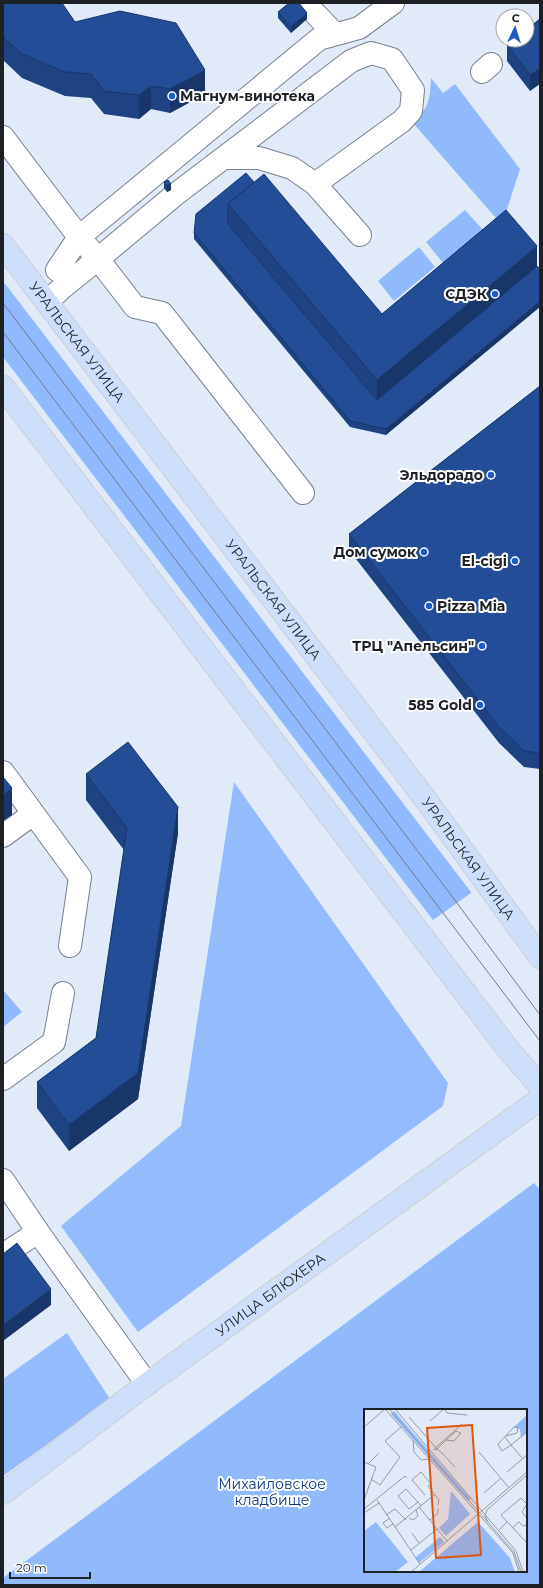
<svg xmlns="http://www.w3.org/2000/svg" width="543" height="1588" font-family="Montserrat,sans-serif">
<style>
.green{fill:#91b9fd;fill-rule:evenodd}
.forest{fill:#94bbfd}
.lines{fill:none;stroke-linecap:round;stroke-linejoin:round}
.minor-casing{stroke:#78808e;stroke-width:24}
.major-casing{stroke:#cdcecf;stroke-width:24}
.minor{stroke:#fff;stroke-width:22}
.major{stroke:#cedffb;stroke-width:22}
.tram{stroke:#767c86;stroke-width:1}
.wall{fill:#1e4282}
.shaded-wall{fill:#18366a}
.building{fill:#234d97;stroke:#18366a}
.poi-dot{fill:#1d5cc8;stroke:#fff;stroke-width:1.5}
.labels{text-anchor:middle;stroke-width:4;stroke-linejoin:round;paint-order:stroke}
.poi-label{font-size:14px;font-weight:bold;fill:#1d2126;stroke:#fff;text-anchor:end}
.street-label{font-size:14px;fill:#1d2126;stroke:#fff}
.park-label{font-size:14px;fill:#0e377d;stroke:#fff}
.inset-road{fill:none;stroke:#939aa5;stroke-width:1}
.view{fill:#de560d;fill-opacity:0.15;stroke:#de560d;stroke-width:2}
.inset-edge{fill:none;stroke:#1d2126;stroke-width:2}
</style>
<rect width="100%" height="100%" fill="#e1eaf9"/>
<path class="green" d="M 431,78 L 443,93 L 455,84 L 520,169 L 502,225 L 413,123 C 429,107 430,100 431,78 Z
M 465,210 L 483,230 L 443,263 L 426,242 Z
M 419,247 L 435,267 L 394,301 L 378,281 Z
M 3,281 L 471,892 L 471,893 L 433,920 L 3,357 Z
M 3,990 L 22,1012 L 3,1027 Z
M 534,1183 L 540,1190 L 540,1585 L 3,1585 L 3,1578 ZM 365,1410 L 526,1410 L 526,1571 L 365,1571 Z"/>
<path class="forest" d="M 234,782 L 448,1083 L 443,1106 L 138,1332 L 61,1226 L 181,1126 Z
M 67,1333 L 110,1399 L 3,1476 L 3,1379 Z"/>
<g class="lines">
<defs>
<path id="minor" d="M 305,3 L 335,34
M 482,72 L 491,64
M 3,137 L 79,237 L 98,259 L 176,194 L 351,61 L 371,53 L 392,59 L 413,90 L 411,111 L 402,121 L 315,184 L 292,168 L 259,158 L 225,158
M 315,184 L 360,235
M 57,270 L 79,237 L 319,39 L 359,28 L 393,3
M 47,302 L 62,288 L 98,259 L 135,307 L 162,313 L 303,493
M 3,772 L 80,877 L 70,946
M 3,836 L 33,814
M 3,1079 L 54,1042 L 63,993
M 3,1180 L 38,1232 L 147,1384
M 3,1255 L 38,1232"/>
<g id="major">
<path id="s1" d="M 3,245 L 426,800 L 540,957"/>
<path d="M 3,387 L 511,1053 L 540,1086"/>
<path id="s2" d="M 3,1493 L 147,1384 L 540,1099"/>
</g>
</defs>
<use href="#minor" class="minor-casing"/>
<use href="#major" class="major-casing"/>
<use href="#minor" class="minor"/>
<use href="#major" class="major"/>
<path class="tram" d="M 3,303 L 454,899 L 540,1015
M 3,332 L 540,1041"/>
</g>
<path class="wall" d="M 3,3 L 75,22 L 205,94 L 170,113 L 151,109 L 139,119 L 104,114 L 91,98 L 65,96 L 22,78 L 3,60 Z
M 278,12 L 307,19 L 291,33 L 278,18 Z
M 540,19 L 530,91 L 507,61 L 507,45 Z
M 164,182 L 171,190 L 167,192 L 164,188 Z
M 254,182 L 382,314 L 506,210 L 386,435 L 350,427 L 194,239 L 194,233 Z
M 540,386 L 540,769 L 524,767 L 499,743 L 349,550 L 349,534 Z
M 86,774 L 178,833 L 138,1099 L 69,1151 L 37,1108 L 37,1082 L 96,1038 L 124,850 L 86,800 Z"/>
<path class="shaded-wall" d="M 307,13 L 307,19 L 291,33 L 291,27 Z
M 540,68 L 540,84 L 530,91 L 530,75 Z
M 205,70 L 205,94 L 170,113 L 170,89 Z
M 151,86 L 151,109 L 139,119 L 139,95 Z
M 171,184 L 171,190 L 167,192 L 167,186 Z
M 537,246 L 537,272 L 377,406 L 377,380 Z
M 540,301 L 540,307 L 386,435 L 386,429 Z
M 12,788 L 12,815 L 3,821 L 3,795 Z
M 178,807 L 178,833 L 138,1099 L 69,1151 L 69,1125 Z
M 51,1289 L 51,1305 L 3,1341 L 3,1325 Z"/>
<path class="building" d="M 3,3 L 62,3 L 75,22 L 120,11 L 176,23 L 205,70 L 170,89 L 151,86 L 139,95 L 104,91 L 91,74 L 65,72 L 22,54 L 3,37 Z
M 289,3 L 299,3 L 307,13 L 291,27 L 278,12 Z
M 540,19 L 540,68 L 530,75 L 507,45 L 513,40 L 527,40 L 527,29 Z
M 246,173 L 254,182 L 228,204 L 228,224 L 377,400 L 537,266 L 540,269 L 540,301 L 386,429 L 350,421 L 194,233 L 196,214 Z
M 264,174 L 382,314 L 506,210 L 537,246 L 377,380 L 228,204 Z
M 168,180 L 171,184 L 167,186 L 164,182 Z
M 540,386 L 540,753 L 524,751 L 499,727 L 349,534 Z
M 128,742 L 178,807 L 138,1073 L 69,1125 L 37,1082 L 96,1038 L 127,828 L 86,774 Z
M 3,777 L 12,788 L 3,795 Z
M 17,1243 L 51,1289 L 3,1325 L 3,1254 Z"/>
<g class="poi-dot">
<circle cx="172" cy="96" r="4"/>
<circle cx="495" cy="294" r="4"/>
<circle cx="491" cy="475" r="4"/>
<circle cx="424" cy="552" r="4"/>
<circle cx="515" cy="561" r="4"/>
<circle cx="429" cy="606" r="4"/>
<circle cx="482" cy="646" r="4"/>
<circle cx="480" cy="705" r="4"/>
</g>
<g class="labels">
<g class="poi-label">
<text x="180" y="101" text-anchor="start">Магнум-винотека</text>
<text x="487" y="299">СДЭК</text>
<text x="483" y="480">Эльдорадо</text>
<text x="416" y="557">Дом сумок</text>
<text x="507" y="566">El-cigi</text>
<text x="437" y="611" text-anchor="start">Pizza Mia</text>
<text x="474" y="651">ТРЦ "Апельсин"</text>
<text x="472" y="710">585 Gold</text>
</g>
<g class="street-label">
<text dy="5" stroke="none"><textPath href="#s1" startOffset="122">УРАЛЬСКАЯ УЛИЦА</textPath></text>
<text dy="5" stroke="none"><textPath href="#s1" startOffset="446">УРАЛЬСКАЯ УЛИЦА</textPath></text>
<text dy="5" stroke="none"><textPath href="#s1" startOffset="770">УРАЛЬСКАЯ УЛИЦА</textPath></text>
<text dy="5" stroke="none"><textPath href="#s2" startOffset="333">УЛИЦА БЛЮХЕРА</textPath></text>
</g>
<g class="park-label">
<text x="272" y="1489">Михайловское<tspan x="272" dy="16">кладбище</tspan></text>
</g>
</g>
<g transform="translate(364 1409)">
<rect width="163" height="163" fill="#e1eaf9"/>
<path d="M 30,2 L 107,90 L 104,92 L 27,5 ZM 163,6 L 163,23 L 157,28 L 156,20 L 150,18 ZM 12,113 L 44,153 L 31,163 L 0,163 L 0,122 ZM 114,113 L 146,149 L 151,163 L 55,163 Z" fill="#91b9fd"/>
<path d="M 87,82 L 106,105 L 82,127 L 75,119 L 84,110 ZM 76,128 L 80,133 L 55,154 L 51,149 Z" fill="#94bbfd"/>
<path class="inset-road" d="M 21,0 L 149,144 L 155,163M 25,0 L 150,143 L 157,163M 31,0 L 152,142 L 159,163M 80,0 L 83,4 L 103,6M 45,8 L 73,40 L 79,34 L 92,22 L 97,24 L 90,32 L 82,31M 66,12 L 80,0M 0,18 L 21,0M 142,27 L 153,24 L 154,19 L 150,18 L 134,35 L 138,42 L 147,36 L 159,50M 141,28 L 147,36 L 163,23M 49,31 L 50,43 L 57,51 L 65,50M 69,41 L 98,15M 71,41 L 73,40 L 78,44 L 91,58M 115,43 L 145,79M 0,53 L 12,58 L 0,91M 4,55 L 15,44M 143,63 L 163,46M 7,70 L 16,76 L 36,48 L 21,32 L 37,18M 120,84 L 136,70M 61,86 L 48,71 L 57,63 L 67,75 L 64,77 L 75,91 L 74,96M 13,91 L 56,155M 54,93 L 45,100 L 34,87 L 42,80 L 50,89 L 55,94 L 57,97M 163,95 L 157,89 L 137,106 L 163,134M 163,95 L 158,103 L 163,109M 55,98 L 83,132M 0,100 L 41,67 L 43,69M 0,104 L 15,94M 22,106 L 31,100 L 42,111M 45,109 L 49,111 L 54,107 L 52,101M 25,110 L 19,114 L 23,119 L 29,115M 66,111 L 74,104 L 74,100M 124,113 L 121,107 L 123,101 L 163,66M 31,118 L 70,86M 148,119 L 155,113 L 159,117 L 163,116M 134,122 L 143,113M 48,124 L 55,134M 47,141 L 73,120M 47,163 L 163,63"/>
<path class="view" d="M 108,16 L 117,146 L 72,149 L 63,19 Z"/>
<rect width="163" height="163" class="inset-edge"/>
</g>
<rect width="543" height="1588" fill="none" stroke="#1d2126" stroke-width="8"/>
<g transform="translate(515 28) rotate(4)"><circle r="19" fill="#ffffff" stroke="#a5a6a8"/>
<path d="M0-3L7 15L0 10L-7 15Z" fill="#1d5cc8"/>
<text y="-6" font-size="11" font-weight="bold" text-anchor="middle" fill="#1d2126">С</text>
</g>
<path d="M10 1572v6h80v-6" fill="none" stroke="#1d2126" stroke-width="2"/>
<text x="16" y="1572" font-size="12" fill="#1d2126" stroke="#ffffff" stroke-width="3" paint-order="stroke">20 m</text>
</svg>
